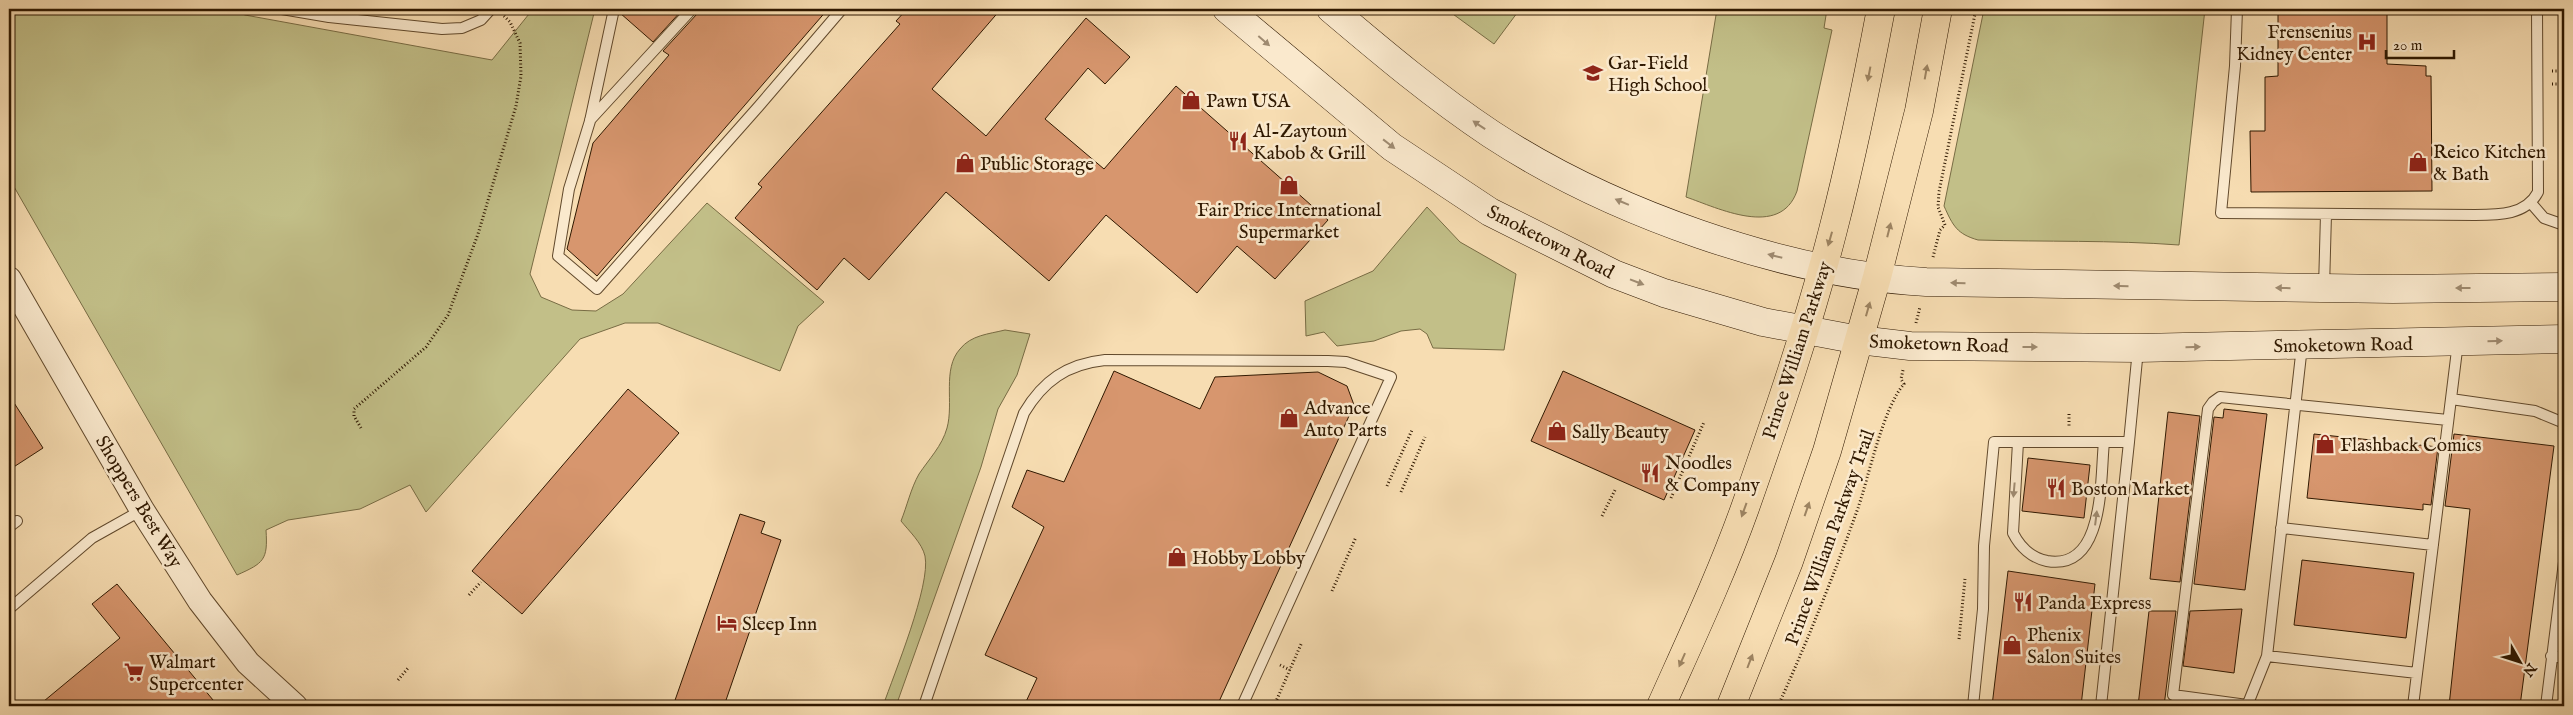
<svg xmlns="http://www.w3.org/2000/svg" width="2573" height="715" font-family="'IM FELL English',serif">
<style>
.green{fill:#c2bf88;stroke:#786c44}
.building{fill:#d7966e;stroke:#2f1800}
.lines{fill:none;stroke-linecap:round;stroke-linejoin:round}
.service-casing{stroke:#61492c;stroke-width:12}
.tertiary-casing{stroke:#61492c;stroke-width:26}
.secondary-casing{stroke:#2f1800;stroke-width:29}
.trunk-casing{stroke:#2f1800;stroke-width:29}
.path{stroke:#2f1800;stroke-width:3;stroke-dasharray:1 2.5;stroke-linecap:butt}
.service{stroke:#fae9cd;stroke-width:10}
.tertiary{stroke:#fae9cd;stroke-width:24}
.secondary{stroke:#fae9cd;stroke-width:28}
.trunk{stroke:#f7ddb2;stroke-width:28}
.oneway{fill:#9f8b71}
.oneway2{fill:#9d8462}
.labels{text-anchor:middle;stroke-width:5;stroke-linejoin:round;paint-order:stroke}
.poi-label{font-size:19px;fill:#2f1800;stroke:#fae9cd;text-anchor:start}
.street-label{font-size:19px;fill:#2f1800;stroke:#fae9cd}
</style>
<rect width="100%" height="100%" fill="#f7ddb2"/>
<filter id="stains"><feTurbulence type="fractalNoise" baseFrequency=".004" numOctaves="4"/><feColorMatrix values="0 0 0 0 .2 0 0 0 0 .09 0 0 0 0 .02 0 0 0 .5 -.17"/></filter>
<radialGradient id="worn" r=".72"><stop offset=".6" stop-color="#630" stop-opacity="0"/><stop offset="1" stop-color="#630" stop-opacity=".3"/></radialGradient>
<path class="green" d="M 21,9 L 230,9 L 245,15 L 492,60 L 533,9 L 595,9 L 530,274 L 541,297 L 572,310 L 596,311 L 623,294 L 707,203 L 824,302 L 798,326 L 780,371 L 658,323 L 625,323 L 580,339 L 426,512 L 410,485 L 360,509 L 288,520 L 266,530 C 268,560 264,563 237,575 L 9,178 L 9,15 Z
M 1446,9 L 1520,9 L 1494,44 Z
M 1717,9 L 1827,9 L 1824,28 L 1832,30 L 1797,191 C 1780,239 1718,208 1686,197 Z
M 1984,9 L 2205,9 L 2179,245 C 2112,240 2045,242 1978,240 C 1957,234 1953,226 1944,206 Z
M 1427,207 L 1460,242 L 1516,274 L 1504,350 L 1433,348 L 1427,334 L 1420,329 L 1401,331 L 1374,341 L 1337,346 L 1324,332 L 1306,336 L 1305,301 L 1373,271 Z
M 1005,330 L 1030,334 L 1017,375 L 998,409 L 981,467 L 896,706 L 883,706 C 894,674 931,585 925,556 C 922,543 909,531 901,521 C 907,506 911,488 919,474 C 929,459 942,446 947,428 C 954,403 942,369 960,349 C 971,335 989,334 1005,330 Z"/>
<path class="building" d="M 621,9 L 683,9 L 653,42 L 620,13 Z
M 699,9 L 828,9 L 597,276 L 567,249 L 593,143 L 669,55 L 663,51 L 697,14 Z
M 907,9 L 1001,9 L 932,89 L 986,136 L 1086,18 L 1130,57 L 1105,84 L 1088,68 L 1045,119 L 1104,169 L 1176,86 L 1328,220 L 1275,279 L 1237,246 L 1197,293 L 1106,215 L 1049,281 L 946,192 L 869,280 L 844,258 L 817,290 L 735,218 L 762,187 L 758,184 L 900,24 L 896,21 Z
M 2278,9 L 2387,9 L 2387,64 L 2426,66 L 2426,76 L 2431,76 L 2432,191 L 2251,192 L 2250,131 L 2265,131 L 2265,77 L 2278,76 Z
M 1114,371 L 1200,409 L 1215,377 L 1318,372 L 1347,386 L 1354,405 L 1217,706 L 1024,706 L 1037,678 L 985,655 L 1044,527 L 1012,507 L 1027,470 L 1064,482 Z
M 1563,371 L 1695,430 L 1664,500 L 1531,441 Z
M 628,389 L 679,433 L 522,614 L 472,571 Z
M 9,395 L 43,448 L 9,470 Z
M 2224,409 L 2267,414 L 2245,590 L 2194,584 L 2214,417 L 2223,418 Z
M 2168,412 L 2200,416 L 2180,582 L 2150,579 Z
M 2314,434 L 2438,447 L 2431,505 L 2423,504 L 2423,510 L 2307,498 Z
M 2454,434 L 2554,446 L 2520,706 L 2449,706 L 2470,509 L 2445,506 Z
M 2028,458 L 2090,465 L 2084,518 L 2022,511 Z
M 740,514 L 765,522 L 761,533 L 781,540 L 724,706 L 673,706 Z
M 2302,560 L 2414,573 L 2406,638 L 2294,625 Z
M 2008,571 L 2095,584 L 2081,706 L 1992,706 Z
M 117,584 L 218,706 L 38,706 L 120,638 L 92,604 Z
M 2242,609 L 2234,673 L 2183,666 L 2190,611 Z
M 2149,611 L 2176,611 L 2164,706 L 2138,706 Z"/>
<g class="lines">
<defs>
<path id="service" d="M 282,9 L 329,17 L 442,29 L 462,28 L 481,20 L 491,9
M 614,9 L 590,121 L 569,189 L 558,256 L 597,289 L 759,106 L 842,9
M 2237,9 L 2235,66 L 2221,213 L 2475,215 C 2499,215 2526,215 2538,192 L 2537,9
M 590,120 L 692,9
M 2531,203 L 2544,218 L 2564,225
M 2324,288 L 2326,214
M 2451,399 L 2535,411 L 2564,423
M 2018,442 L 2013,533 C 2020,547 2032,558 2047,561 C 2106,571 2100,477 2104,442
M 9,527 L 17,521
M 2281,528 L 2433,545
M 9,609 L 92,538 L 142,510
M 2267,656 L 2417,673
M 2551,656 L 2564,658
M 2247,705 L 2173,695 L 2208,409 L 2213,402 L 2220,397 L 2448,420
M 924,706 L 1024,413 C 1043,381 1067,364 1105,360 L 1328,361 L 1346,362 L 1391,377 L 1242,706
M 1973,706 L 1983,609 L 1984,546 L 1994,442 L 2129,442 L 2138,349
M 2101,706 L 2129,442
M 2247,706 L 2267,656 L 2302,346
M 2413,706 L 2458,342
M 2546,706 L 2564,562"/>
<path id="tertiary" d="M 9,279 L 142,510 L 200,601 L 248,663 L 295,706"/>
<path id="secondary" d="M 1227,9 L 1392,147 L 1490,212 L 1614,274 L 1664,293 L 1763,322 L 1859,340 L 1910,346 L 2138,348 L 2564,339
M 1331,9 C 1383,53 1434,96 1491,134 C 1610,212 1784,274 1926,282 L 2393,289 L 2564,287"/>
<path id="trunk" d="M 1661,706 C 1690,641 1721,575 1745,508 C 1777,417 1809,324 1833,230 C 1852,157 1867,83 1881,9
M 1731,706 L 1789,561 L 1827,451 L 1877,277 L 1919,111 L 1938,9"/>
</defs>
<use href="#service" class="service-casing"/>
<use href="#tertiary" class="tertiary-casing"/>
<use href="#secondary" class="secondary-casing"/>
<use href="#trunk" class="trunk-casing"/>
<path class="path" d="M 2552,71 L 2564,71
M 2552,84 L 2564,84
M 1933,257 L 1940,230 L 1945,225 L 1938,207 L 1939,192 L 1976,9
M 1916,323 L 1920,307
M 2069,414 L 2069,426
M 361,428 L 354,416 L 354,409 L 426,347 L 448,315 L 478,234 L 516,106 L 521,76 L 520,43 L 510,22 L 504,16
M 1387,486 L 1412,430
M 1401,492 L 1425,437
M 1671,498 L 1704,422
M 1602,516 L 1615,490
M 1332,591 L 1356,537
M 469,595 L 481,582
M 1959,639 L 1965,579
M 1280,665 L 1290,670
M 398,680 L 408,668
M 1274,706 L 1302,642
M 1291,706 L 1293,703
M 1778,706 C 1807,642 1834,575 1858,508 C 1869,476 1883,408 1904,384 L 1901,379 L 1903,370"/>
<use href="#service" class="service"/>
<use href="#tertiary" class="tertiary"/>
<use href="#secondary" class="secondary"/>
<use href="#trunk" class="trunk"/>
</g>
<defs><path id="oneway-solid" d="M-6-.8H1V-3.2L6.5 0L1 3.2V.8H-6Z" transform="scale(1.25)"/></defs>
<g class="oneway">
<use href="#oneway-solid" transform="translate(1264 41) rotate(41)"/>
<use href="#oneway-solid" transform="translate(1479 125) rotate(-146)"/>
<use href="#oneway-solid" transform="translate(1389 144) rotate(38)"/>
<use href="#oneway-solid" transform="translate(1622 202) rotate(-157)"/>
<use href="#oneway-solid" transform="translate(1775 256) rotate(-166)"/>
<use href="#oneway-solid" transform="translate(1637 282) rotate(21)"/>
<use href="#oneway-solid" transform="translate(1958 283) rotate(-179)"/>
<use href="#oneway-solid" transform="translate(2121 286) rotate(-179)"/>
<use href="#oneway-solid" transform="translate(2283 288) rotate(-179)"/>
<use href="#oneway-solid" transform="translate(2463 288) rotate(180)"/>
<use href="#oneway-solid" transform="translate(2495 341) rotate(-1)"/>
<use href="#oneway-solid" transform="translate(2030 347)"/>
<use href="#oneway-solid" transform="translate(2193 347) rotate(-1)"/>
<use href="#oneway-solid" transform="translate(2014 490) rotate(95)"/>
<use href="#oneway-solid" transform="translate(2096 518) rotate(-83)"/>
</g>
<g class="oneway2">
<use href="#oneway-solid" transform="translate(1926 72) rotate(-80)"/>
<use href="#oneway-solid" transform="translate(1869 74) rotate(101)"/>
<use href="#oneway-solid" transform="translate(1889 230) rotate(-76)"/>
<use href="#oneway-solid" transform="translate(1830 239) rotate(106)"/>
<use href="#oneway-solid" transform="translate(1868 309) rotate(-74)"/>
<use href="#oneway-solid" transform="translate(1807 509) rotate(-71)"/>
<use href="#oneway-solid" transform="translate(1744 510) rotate(110)"/>
<use href="#oneway-solid" transform="translate(1682 660) rotate(114)"/>
<use href="#oneway-solid" transform="translate(1750 661) rotate(-69)"/>
</g>
<defs>
<symbol id="hospital-bare" viewBox="-9 -9 18 18"><path d="M-5-5h3v3.5h4V-5h3V5h-3V1.5h-4V5h-3Z" fill="#8f2418" stroke="#fae9cd" stroke-width="2.5" paint-order="stroke"/></symbol>
<symbol id="school-bare" viewBox="-9 -9 18 18"><path d="M0-5L7-2L0 1L-7-2ZM-4 1L0 2.5L4 1V4Q0 6-4 4Z" fill="#8f2418" stroke="#fae9cd" stroke-width="2.5" paint-order="stroke"/></symbol>
<symbol id="shop-bare" viewBox="-9 -9 18 18"><path d="M-5-2.5h2.3a2.7 3.5 0 0 1 5.4 0H5L5.5 6h-11ZM-1.5-2.5h3a1.5 2.3 0 0 0-3 0Z" fill="#8f2418" stroke="#fae9cd" stroke-width="2.5" paint-order="stroke"/></symbol>
<symbol id="restaurant-bare" viewBox="-9 -9 18 18"><path d="M-5-6h1v4h1v-4h1v4h1v-4h1v5L-1.5 .5V6h-2V.5L-5-1ZM5-6V6H3V1.5H1.5Q1.5-4 5-6Z" fill="#8f2418" stroke="#fae9cd" stroke-width="2.5" paint-order="stroke"/></symbol>
<symbol id="hotel-bare" viewBox="-9 -9 18 18"><path d="M-6-4.5h1.5V1H6V5H4.5V3h-9V5H-6ZM-4 0a1.8 1.8 0 1 1 3.6 0ZM.5 0V-2.5h3Q6-2.5 6 0Z" fill="#8f2418" stroke="#fae9cd" stroke-width="2.5" paint-order="stroke"/></symbol>
<symbol id="supermarket-bare" viewBox="-9 -9 18 18"><path d="M-6-5.5h2.5l.6 2H6L4.5 2H-2.5L-4.4-4H-6ZM-1.5 3.2a1.3 1.3 0 1 0 .1 0ZM3 3.2a1.3 1.3 0 1 0 .1 0Z" fill="#8f2418" stroke="#fae9cd" stroke-width="2.5" paint-order="stroke"/></symbol>
</defs>
<g fill-rule="evenodd">
<use href="#hospital-bare" x="2353" y="28" width="28" height="28"/>
<use href="#school-bare" x="1579" y="59" width="28" height="28"/>
<use href="#shop-bare" x="1177" y="86" width="28" height="28"/>
<use href="#restaurant-bare" x="1224" y="127" width="28" height="28"/>
<use href="#shop-bare" x="2404" y="148" width="28" height="28"/>
<use href="#shop-bare" x="951" y="149" width="28" height="28"/>
<use href="#shop-bare" x="1275" y="171" width="28" height="28"/>
<use href="#shop-bare" x="1275" y="404" width="28" height="28"/>
<use href="#shop-bare" x="1543" y="417" width="28" height="28"/>
<use href="#shop-bare" x="2311" y="430" width="28" height="28"/>
<use href="#restaurant-bare" x="1636" y="459" width="28" height="28"/>
<use href="#restaurant-bare" x="2042" y="474" width="28" height="28"/>
<use href="#shop-bare" x="1163" y="543" width="28" height="28"/>
<use href="#restaurant-bare" x="2009" y="588" width="28" height="28"/>
<use href="#hotel-bare" x="713" y="609" width="28" height="28"/>
<use href="#shop-bare" x="1998" y="631" width="28" height="28"/>
<use href="#supermarket-bare" x="120" y="658" width="28" height="28"/>
</g>
<g class="labels">
<g class="poi-label">
<text x="2352" y="38" text-anchor="end">Frensenius<tspan x="2352" dy="22">Kidney Center</tspan></text>
<text x="1608" y="69">Gar-Field<tspan x="1608" dy="22">High School</tspan></text>
<text x="1206" y="107">Pawn USA</text>
<text x="1253" y="137">Al-Zaytoun<tspan x="1253" dy="22">Kabob &amp; Grill</tspan></text>
<text x="2433" y="158">Reico Kitchen<tspan x="2433" dy="22">&amp; Bath</tspan></text>
<text x="980" y="170">Public Storage</text>
<text x="1289" y="216" text-anchor="middle">Fair Price International<tspan x="1289" dy="22">Supermarket</tspan></text>
<text x="1304" y="414">Advance<tspan x="1304" dy="22">Auto Parts</tspan></text>
<text x="1572" y="438">Sally Beauty</text>
<text x="2340" y="451">Flashback Comics</text>
<text x="1665" y="469">Noodles<tspan x="1665" dy="22">&amp; Company</tspan></text>
<text x="2071" y="495">Boston Market</text>
<text x="1192" y="564">Hobby Lobby</text>
<text x="2038" y="609">Panda Express</text>
<text x="742" y="630">Sleep Inn</text>
<text x="2027" y="641">Phenix<tspan x="2027" dy="22">Salon Suites</tspan></text>
<text x="149" y="668">Walmart<tspan x="149" dy="22">Supercenter</tspan></text>
</g>
<g class="street-label">
<text transform="translate(1551 241) rotate(27)" y="7">Smoketown Road</text>
<text transform="translate(1939 343) rotate(2)" y="7">Smoketown Road</text>
<text transform="translate(2343 344) rotate(-1)" y="7">Smoketown Road</text>
<text transform="translate(1796 350) rotate(-72)" y="7">Prince William Parkway</text>
<text transform="translate(140 501) rotate(59)" y="7">Shoppers Best Way</text>
<text transform="translate(1829 537) rotate(-70)" y="7">Prince William Parkway Trail</text>
</g>
</g>
<rect width="2573" height="715" fill="none" stroke="#f7ddb2" stroke-width="30"/>
<rect x="10" y="10" width="2553" height="695" fill="none" stroke="#2f1800" stroke-width="2.5"/>
<rect x="15" y="15" width="2543" height="685" fill="none" stroke="#2f1800"/>
<g transform="translate(2520 662) rotate(129)" stroke="#fae9cd" stroke-width="4" paint-order="stroke">
<path d="M0-4L9 19L0 12L-9 19Z" fill="#2f1800"/>
<text y="-8" font-size="14" font-weight="bold" text-anchor="middle" fill="#2f1800">N</text>
</g>
<path d="M2386 50v8h68v-8" fill="none" stroke="#2f1800" stroke-width="2.5"/>
<text x="2393" y="50" font-size="15" fill="#2f1800" stroke="#fae9cd" stroke-width="4" paint-order="stroke">20 m</text>
<rect width="100%" height="100%" filter="url(#stains)"/>
<rect width="100%" height="100%" fill="url(#worn)"/>
</svg>
